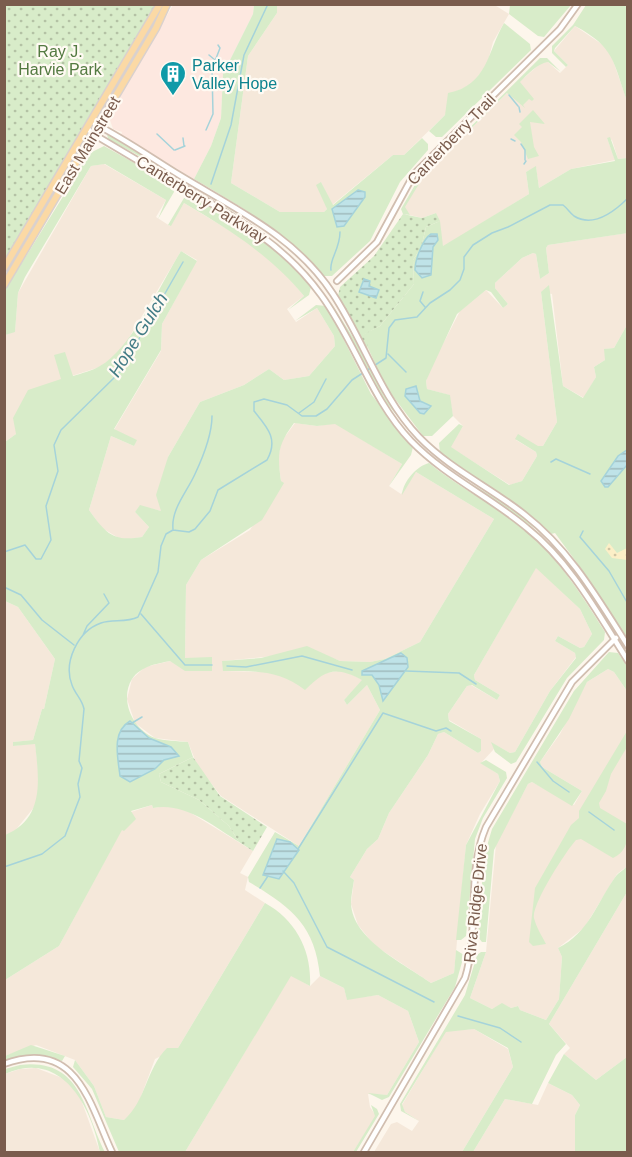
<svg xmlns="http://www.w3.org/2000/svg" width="632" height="1157" font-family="Arial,sans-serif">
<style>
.residential{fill:#f5e8da}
.commercial{fill:#fde8e0}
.green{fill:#d8ecc9}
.sand{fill:url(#sand-dots)}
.park{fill:url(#park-dots)}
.water{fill:url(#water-rules);stroke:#a5d3da;stroke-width:1.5}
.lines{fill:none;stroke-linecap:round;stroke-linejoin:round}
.stream{stroke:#a5d3da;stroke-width:1.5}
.tertiary-casing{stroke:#d1beb0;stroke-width:8}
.primary-casing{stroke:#dad1cd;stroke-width:9}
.tertiary{stroke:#fff;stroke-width:4.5}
.primary{stroke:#fbd9a5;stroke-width:6}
.labels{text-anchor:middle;stroke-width:4.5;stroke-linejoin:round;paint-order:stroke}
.park-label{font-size:16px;fill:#537a41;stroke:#fffaf3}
.culture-label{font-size:16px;fill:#0d838f;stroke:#fffaf3;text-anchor:start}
.street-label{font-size:16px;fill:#7a5c4d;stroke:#fffaf3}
.water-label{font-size:18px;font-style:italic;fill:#437c86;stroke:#fffaf3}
</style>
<defs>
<pattern id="sand-dots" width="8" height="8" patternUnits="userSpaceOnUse" patternTransform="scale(1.5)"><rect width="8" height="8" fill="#fcefc7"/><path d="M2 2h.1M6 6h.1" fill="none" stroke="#d1c5a4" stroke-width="1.8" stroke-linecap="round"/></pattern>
<pattern id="park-dots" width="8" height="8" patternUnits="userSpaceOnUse" patternTransform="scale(1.5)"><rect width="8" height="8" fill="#d8ecc9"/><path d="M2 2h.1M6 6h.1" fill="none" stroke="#b4c2a5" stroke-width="1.8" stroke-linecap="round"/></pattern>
<pattern id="water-rules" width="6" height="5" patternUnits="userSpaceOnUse" patternTransform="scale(1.5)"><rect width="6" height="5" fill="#bfe3e8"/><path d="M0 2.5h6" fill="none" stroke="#a0bbbe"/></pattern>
</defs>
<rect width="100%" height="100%" fill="#fdf6ec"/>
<path class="residential" d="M 493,4 L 509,14 L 493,42 L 487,65 L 472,84 L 457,91 L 445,115 L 404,155 L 393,155 L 332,205 L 321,182 L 327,209 L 324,212 L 280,212 L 231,183 L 248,56 L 277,13 L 277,5 Z
M 575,26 L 609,49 L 627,101 L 627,158 L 618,159 L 612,140 L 607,138 L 615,160 L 571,169 L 539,188 L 536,167 L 526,172 L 529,194 L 443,247 L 436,213 L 422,218 L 410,215 L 404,208 L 411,195 L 425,174 L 507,93 L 541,63 L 548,62 L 560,73 L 568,65 L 554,51 Z
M 104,164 L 166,200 L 156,217 L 170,226 L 184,203 L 252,244 L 286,274 L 304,296 L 287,309 L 296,322 L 317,308 L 334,336 L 335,346 L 309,376 L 284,380 L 269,369 L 244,385 L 200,402 L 168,457 L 161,511 L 140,506 L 135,512 L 149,527 L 142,537 L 122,540 L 102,528 L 89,510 L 111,436 L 134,446 L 136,440 L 114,430 L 161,351 L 162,324 L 197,260 L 181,251 L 127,341 L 116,355 L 100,367 L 62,379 L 16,434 L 5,442 L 5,335 L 15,331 L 18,293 L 91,166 Z
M 627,233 L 627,325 L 614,348 L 605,349 L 605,360 L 594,367 L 596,377 L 584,398 L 563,386 L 552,294 L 541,292 L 557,422 L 543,446 L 538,447 L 518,435 L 516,440 L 536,452 L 537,456 L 522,481 L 510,485 L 450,447 L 463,426 L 453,416 L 449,395 L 427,389 L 426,381 L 430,369 L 460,311 L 486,290 L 503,308 L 508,304 L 495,288 L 495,283 L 522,258 L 533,253 L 536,254 L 540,279 L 549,273 L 546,248 L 548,245 Z
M 295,423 L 317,426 L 335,423 L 402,464 L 389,486 L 401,494 L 416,472 L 494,519 L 420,642 L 385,659 L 370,662 L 340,661 L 327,656 L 273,656 L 223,661 L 223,671 L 271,672 L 294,681 L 305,689 L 321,674 L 343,670 L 363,680 L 344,700 L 347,705 L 367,685 L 380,710 L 299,846 L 221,796 L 197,765 L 188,742 L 155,738 L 135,723 L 127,699 L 132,679 L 145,667 L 170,661 L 178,664 L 185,658 L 186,585 L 201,560 L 250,530 L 281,481 L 278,459 L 281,442 Z
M 536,567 L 580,609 L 592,634 L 584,647 L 580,648 L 558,636 L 555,641 L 575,653 L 576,657 L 550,691 L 515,752 L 510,753 L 492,743 L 494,749 L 481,763 L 498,774 L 500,781 L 480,814 L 466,845 L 454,973 L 431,983 L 374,945 L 358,925 L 351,904 L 354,880 L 350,877 L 367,849 L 378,839 L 389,813 L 428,755 L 438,734 L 444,732 L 478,753 L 481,751 L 481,739 L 449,720 L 448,714 L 467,686 L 471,685 L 497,700 L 500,695 L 475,680 L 474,675 Z
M 5,601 L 18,607 L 55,659 L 44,709 L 42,709 L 33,740 L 13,742 L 13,746 L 35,743 L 40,786 L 35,806 L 14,832 L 5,835 Z
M 608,669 L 614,672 L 627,691 L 626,867 L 617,874 L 584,928 L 558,948 L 562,957 L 559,999 L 546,1020 L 520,1010 L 518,1006 L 511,1008 L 502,1004 L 492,1009 L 470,998 L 486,952 L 496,844 L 528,784 L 532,782 L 574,805 L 582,791 L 542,767 L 540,762 L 560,734 L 587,682 Z
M 152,805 L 153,808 L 166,806 L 186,810 L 253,851 L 240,873 L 248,877 L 245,890 L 265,903 L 178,1048 L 155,1059 L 136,1110 L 124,1120 L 106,1117 L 94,1086 L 75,1060 L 36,1045 L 5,1056 L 5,980 L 59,946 L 131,812 Z
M 627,892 L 627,1057 L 596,1080 L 564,1054 L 570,1048 L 549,1024 Z
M 291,975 L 310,986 L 320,976 L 344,988 L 347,999 L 378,995 L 408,1011 L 419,1042 L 387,1095 L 368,1094 L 370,1107 L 376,1116 L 353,1152 L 185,1152 Z
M 474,1029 L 508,1049 L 513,1067 L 462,1152 L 374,1152 L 391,1124 L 397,1122 L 412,1131 L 419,1121 L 405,1112 L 402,1105 L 446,1031 Z
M 36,1068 L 65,1079 L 79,1094 L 100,1152 L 5,1152 L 5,1074 L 20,1069 Z
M 548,1083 L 572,1095 L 580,1105 L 575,1115 L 575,1152 L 473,1152 L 505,1099 L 538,1105 Z"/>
<path class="commercial" d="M 173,5 L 254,5 L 253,14 L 223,74 L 221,118 L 211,146 L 194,179 L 121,135 L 122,132 L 113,129 L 110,120 L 123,91 Z"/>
<path class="green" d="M 254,5 L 277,5 L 277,13 L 248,56 L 231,183 L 280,212 L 324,212 L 327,209 L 316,185 L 321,182 L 333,205 L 393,155 L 404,155 L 422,138 L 428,144 L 428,150 L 400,182 L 370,241 L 332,276 L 324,276 C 285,231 243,208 194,179 L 211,146 L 221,118 L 223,74 L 253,14 Z
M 510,5 L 571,5 L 544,37 L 538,36 L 509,14 Z
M 586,5 L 624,5 L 627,7 L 627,101 C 613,62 615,47 575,26 L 555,48 L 554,51 L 568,65 L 566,67 L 552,53 L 552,46 L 573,25 Z
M 504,23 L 530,44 L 531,50 L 442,137 L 436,137 L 429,131 L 445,115 L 448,93 C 488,85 487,52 504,23 Z
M 540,58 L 547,58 L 561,72 L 548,62 C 537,64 528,74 520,82 L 534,99 L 532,101 L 529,99 L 523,105 L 525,108 L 507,93 L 425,174 L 405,207 L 410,215 L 403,214 L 401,209 L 419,178 Z
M 533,110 L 545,124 L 530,122 L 534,147 L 539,156 L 528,159 L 521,142 L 514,135 L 522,127 L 519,124 Z
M 107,134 L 178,176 L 178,177 L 108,139 Z
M 610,137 L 618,159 L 627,158 L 628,233 L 548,245 L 546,248 L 549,273 L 540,279 L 536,254 L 533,253 L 522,258 L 495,283 L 495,288 L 508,304 L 503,308 L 491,292 L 486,290 L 457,314 L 426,381 L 427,389 L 450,395 L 453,416 L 432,436 L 423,436 L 386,387 L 362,335 L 380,326 L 414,284 L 413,260 L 421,248 L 426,227 L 440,221 L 443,246 L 529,194 L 526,172 L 536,166 L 539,188 L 571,169 L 615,161 L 607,138 Z
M 104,146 L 172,184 L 174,192 L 158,219 L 166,200 L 105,164 L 91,166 L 25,277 L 18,293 L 15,332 L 5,335 L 5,290 L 90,153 Z
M 194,189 C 240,216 289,236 321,282 L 298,257 L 269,232 Z
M 192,195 C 237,222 278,247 311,287 L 309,295 L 288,310 L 304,296 C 270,255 230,230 184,203 L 171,226 L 168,225 L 184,198 Z
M 38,217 L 40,218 L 8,273 L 6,272 Z
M 181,251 L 197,261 L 162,324 L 161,350 L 114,429 L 137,440 L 134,446 L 111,436 L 89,510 C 106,533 112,542 142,537 L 149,527 L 135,512 L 140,505 L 161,511 L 156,495 L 168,457 L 200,402 L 244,385 L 269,369 L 284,380 L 309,376 L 335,346 L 334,336 L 317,308 L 295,321 L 316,305 L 326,306 L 332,316 L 371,394 L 413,447 L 411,455 L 389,486 L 402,464 L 335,424 L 317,426 L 294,423 C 278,445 277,453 281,481 L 284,483 L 262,520 L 201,560 L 186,585 L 185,658 L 212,657 L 212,671 L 185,671 L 170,661 C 156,664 141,666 132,679 C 119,700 133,730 155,738 C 164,741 178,741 188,742 L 193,757 L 159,774 L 161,782 L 199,800 L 229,826 L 239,842 C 213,826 185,802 153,808 L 152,805 L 131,811 L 136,819 L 124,831 L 122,830 L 59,946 L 5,980 L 5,835 C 45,819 39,779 35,744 L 13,746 L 13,742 L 33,740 L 42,709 L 44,709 L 55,659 L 18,607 L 5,601 L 5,442 L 16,434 L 13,418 L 28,390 L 61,379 L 54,355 L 65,352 L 73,376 C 82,373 92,371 100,366 C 131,349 162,282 181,251 Z
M 549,285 L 563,386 L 583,398 L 596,377 L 594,367 L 605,360 L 604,349 L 614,348 L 627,325 L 627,641 L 588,578 L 555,533 L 551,534 L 517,505 L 440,453 L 439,443 L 459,424 L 463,426 L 451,447 L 509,485 L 522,481 L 537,456 L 536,452 L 515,439 L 518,434 L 538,446 L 543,446 L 557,422 L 541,292 Z
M 330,301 L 356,342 L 384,396 L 418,441 L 384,400 Z
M 432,456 C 469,488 518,504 550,541 L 533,527 L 468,486 L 432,458 Z
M 429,463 C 458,487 493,504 523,528 C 558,557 581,594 605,632 L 604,640 L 567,678 L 516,762 L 511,764 L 495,752 L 491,742 L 510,753 L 515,752 L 550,691 L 576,658 L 575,653 L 555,641 L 558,636 L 580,648 L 584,647 L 592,634 L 580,609 L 536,568 L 474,675 L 475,680 L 500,695 L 497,700 L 472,685 L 467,686 L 448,714 L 449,721 L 481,739 L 481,751 L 478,753 L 444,732 L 438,734 L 428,755 L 389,813 L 378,839 L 367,849 L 350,877 L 354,880 C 353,887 351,896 351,903 C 352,940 405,964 431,983 L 454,973 L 456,950 L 464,955 L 455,987 L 389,1097 L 382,1100 L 368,1093 L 387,1095 L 419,1042 L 408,1011 L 378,995 L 347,1000 L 344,988 L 320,976 C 315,925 291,907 249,882 L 248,877 L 275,832 L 299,846 L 380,710 L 367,685 L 347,705 L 344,700 L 362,680 C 336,666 326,669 305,690 C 279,670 254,671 223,671 L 222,661 L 261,658 L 307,646 L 340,661 L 370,662 L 385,659 L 420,642 L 494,519 L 416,472 L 402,495 C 403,481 417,466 429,463 Z
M 555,547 L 582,579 L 610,624 L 610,629 Z
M 609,652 L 618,653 L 627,666 L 627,691 L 614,672 L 608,669 L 587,682 L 569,719 L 540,762 L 542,767 L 582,791 L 572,806 L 532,782 L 528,784 L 494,850 L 486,942 L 482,942 L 478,937 L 484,856 L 492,829 L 574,691 Z
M 627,731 L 627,747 L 611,774 L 606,791 L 599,803 L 600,808 L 627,824 C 628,839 628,851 613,858 L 581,839 L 576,840 C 566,851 531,905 534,918 C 536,927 542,936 546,944 L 533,946 L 529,942 L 535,888 L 571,825 L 579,818 L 579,811 Z
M 486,760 L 506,772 L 507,778 L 483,818 L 475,839 L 466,936 L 461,940 L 456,940 L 466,845 L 500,781 L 498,774 L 480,763 Z
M 627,857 L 627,892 L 549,1024 L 566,1044 L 556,1055 L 532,1104 L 505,1099 L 473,1152 L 462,1152 L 513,1067 L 508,1048 L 474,1029 L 446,1032 L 402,1104 L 405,1112 L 419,1121 L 401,1111 L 400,1104 L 465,995 L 477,955 L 481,952 L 486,952 L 470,998 L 492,1009 L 502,1003 L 511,1008 L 518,1006 L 520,1010 L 546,1020 L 559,999 L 562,957 L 558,948 C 589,933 597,902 616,876 C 619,872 623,871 626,867 Z
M 265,903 C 296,920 312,951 310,986 L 291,976 L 185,1152 L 119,1152 L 92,1089 L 73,1067 L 75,1060 L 94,1086 L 106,1117 L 124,1120 C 146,1101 146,1069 167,1048 L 178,1048 Z
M 31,1045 L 65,1056 L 62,1061 L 33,1055 L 5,1060 L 5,1056 Z
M 564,1054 L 596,1080 L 627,1057 L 627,1152 L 575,1152 L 575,1115 L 580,1105 L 572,1095 L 548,1083 Z
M 20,1065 C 82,1058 84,1111 105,1152 L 100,1152 C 91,1105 61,1049 5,1074 L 5,1069 Z
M 371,1105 L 377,1109 L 379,1114 L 356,1152 L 353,1152 L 375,1116 Z"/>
<path class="sand" d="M 609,543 L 617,553 L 627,548 L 627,560 L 612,558 L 605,549 Z"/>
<path class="park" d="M 5,5 L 157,5 L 82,128 L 5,263 Z
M 436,213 L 440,221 L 426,227 L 421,248 L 413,260 L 414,284 L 380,326 L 363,335 L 368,345 L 367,350 L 338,296 L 340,287 L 374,256 L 403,214 L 422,218 Z
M 193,757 L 220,796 L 267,827 L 253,851 L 239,842 L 229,826 L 199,800 L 161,782 L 159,774 Z"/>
<path class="water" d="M 358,190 L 365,192 L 365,197 L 344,226 L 337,227 L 332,209 Z
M 431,234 L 437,234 L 438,240 L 433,247 L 431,275 L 422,278 L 415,270 C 415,259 423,239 431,234 Z
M 364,279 L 370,281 L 369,286 L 379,290 L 376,298 L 359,292 Z
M 416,386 L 420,401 L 431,406 L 424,414 L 420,413 L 405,396 L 406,389 Z
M 627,450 L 627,465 L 608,487 L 605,487 L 601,481 L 618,456 Z
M 401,653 L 407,658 L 408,667 L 383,701 L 379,685 L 372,675 L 362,675 L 362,671 Z
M 130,721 L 149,738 L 171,747 L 179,756 L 164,760 L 155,769 L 130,782 L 120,776 C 118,758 111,732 130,721 Z
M 277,839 L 290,842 L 299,850 L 279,879 L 263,875 Z"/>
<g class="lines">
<path class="stream" d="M 209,55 L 215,60
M 509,95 L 518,106
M 519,107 L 520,112
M 206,130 L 213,114 L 212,69 L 220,48 L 218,45
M 157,134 L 174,150
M 183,138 L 184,146
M 511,139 L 515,141
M 521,144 L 525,150 L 525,160
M 175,150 L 185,146
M 524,164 L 526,161
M 211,184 L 231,125 L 244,55 L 268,4
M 331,270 C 329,260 340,249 340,232
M 423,292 L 420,301 L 425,307
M 388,354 L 406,372
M 299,413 L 314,402 L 326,379
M 551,462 L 556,459 L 590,474
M 173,529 C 171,509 187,492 195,474 C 203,457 212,434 212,416
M 583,531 L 580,537 L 609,571 L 628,604
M 4,552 L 25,545 L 36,559 L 41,559 L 51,540 L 46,506 L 58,471 L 54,445 L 61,430 L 120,372 L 183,262
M 4,587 L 21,595 L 42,620 L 74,645
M 141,614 L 185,665 L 212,665
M 83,635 L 87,626 L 109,603 L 104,594
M 227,666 L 246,667 L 302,656 L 352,670
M 406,671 L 459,673 L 476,684
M 132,723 L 142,717
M 537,762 L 553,781 L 569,792
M 589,812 L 614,830
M 298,849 L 383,713 L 436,731 L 446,728 L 451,731
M 4,867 L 42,854 L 65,836 L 80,797 L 78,784 L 82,768 L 79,761 L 84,709 C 82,699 75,694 72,685 C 63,662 78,631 101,623 C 113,619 126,623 138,617 L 158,572 L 161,546 L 166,534 L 173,530 L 189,532 L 195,529 L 210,511 L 218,490 L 267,460 C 279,439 267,427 254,411 L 254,402 L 264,399 L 287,405 L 302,416 L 316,416 L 327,409 L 352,380 L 386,358 L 389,328 L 395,320 L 417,317 L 430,303 L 450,290 L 460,280 L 464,269 L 464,257 L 473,245 L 492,233 L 508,227 L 550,205 L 563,205 C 567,208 570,213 574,216 C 593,228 615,211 628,198
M 283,871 L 294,883 L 327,947 L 434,1002
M 260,888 L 268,876
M 458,1016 L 500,1028 L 521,1042"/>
<defs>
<path id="tertiary" d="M 95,124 C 125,139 153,159 181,176 C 237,210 296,237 333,294 C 364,341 380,396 419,437 C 451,470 490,487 525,515 C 570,550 598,599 628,646
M 87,128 L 93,134 C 124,152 153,170 183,187 C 235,217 285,245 321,295 C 355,341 371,399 411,441 C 446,477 489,496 527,528 C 571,563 598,614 628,661
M 337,281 L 377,242 L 414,174 L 560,29 L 578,4
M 4,1064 C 77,1037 90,1105 112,1152
M 364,1152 L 465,978 C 480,929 466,874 486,827 L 572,682 L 616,638"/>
<path id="primary" d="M 4,268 L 160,4
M 4,285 L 156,28 L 167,4"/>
</defs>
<use href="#tertiary" class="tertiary-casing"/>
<use href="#primary" class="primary-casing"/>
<use href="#tertiary" class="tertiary"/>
<use href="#primary" class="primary"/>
</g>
<defs>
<symbol id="building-pin" viewBox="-11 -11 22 30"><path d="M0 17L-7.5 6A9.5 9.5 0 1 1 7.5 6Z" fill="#0f9aa8" stroke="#fffaf3"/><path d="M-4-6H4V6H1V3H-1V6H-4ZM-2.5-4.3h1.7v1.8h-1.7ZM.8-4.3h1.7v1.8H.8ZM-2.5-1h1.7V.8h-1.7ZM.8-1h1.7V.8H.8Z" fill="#fff"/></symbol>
</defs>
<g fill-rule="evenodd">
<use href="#building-pin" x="158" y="59" width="30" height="40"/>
</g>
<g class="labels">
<g class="park-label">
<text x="60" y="57">Ray J.<tspan x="60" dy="18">Harvie Park</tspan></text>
</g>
<g class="culture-label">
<text x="192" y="71">Parker<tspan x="192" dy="18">Valley Hope</tspan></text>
</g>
<g class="street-label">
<text transform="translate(451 139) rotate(-46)" y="6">Canterberry Trail</text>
<text transform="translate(87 145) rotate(-59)" y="6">East Mainstreet</text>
<text transform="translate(202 199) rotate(32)" y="6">Canterberry Parkway</text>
<text transform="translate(475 903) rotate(-84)" y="6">Riva Ridge Drive</text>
</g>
<g class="water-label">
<text transform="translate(138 335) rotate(-58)" y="6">Hope Gulch</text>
</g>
</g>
<rect width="632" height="1157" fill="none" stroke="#7a5c4d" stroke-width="12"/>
</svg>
